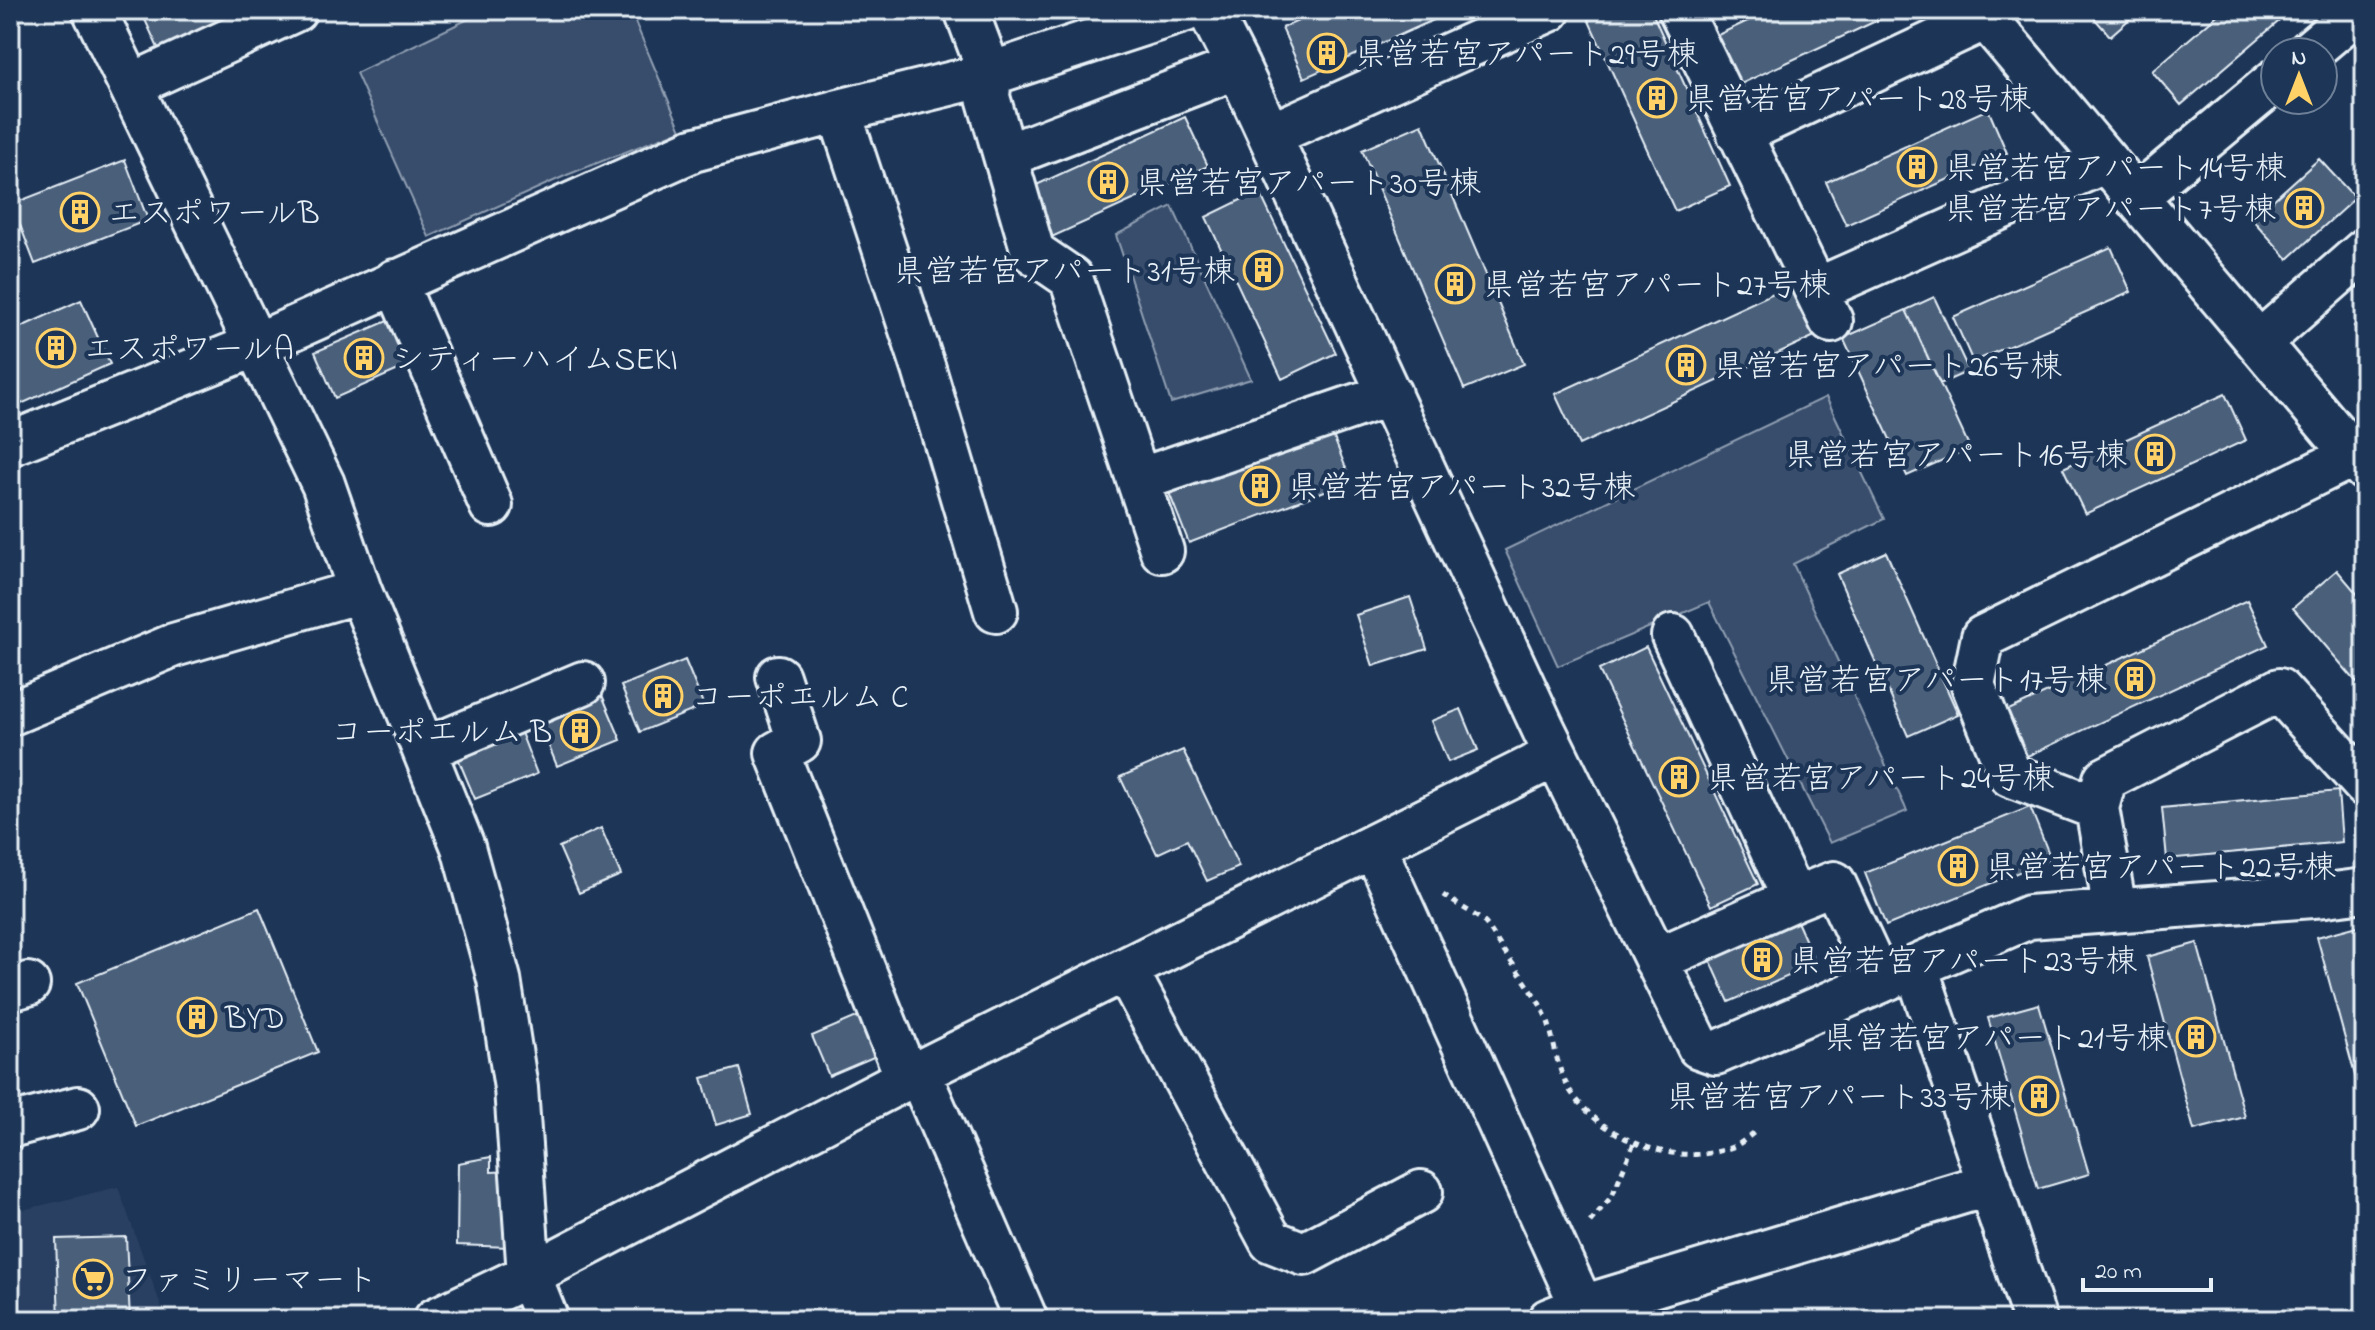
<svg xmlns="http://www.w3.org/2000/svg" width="2375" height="1330" font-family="'Indie Flower','Klee One',sans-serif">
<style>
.built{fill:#2a4162}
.green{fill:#374d6c;stroke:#909fb2;stroke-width:2}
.building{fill:#495e7a;stroke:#e8f1f8;stroke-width:2}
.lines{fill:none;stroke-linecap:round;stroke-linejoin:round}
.minor-casing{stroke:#e8f1f8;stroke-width:48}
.path{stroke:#e8f1f8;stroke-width:5;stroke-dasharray:6 6;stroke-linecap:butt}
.minor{stroke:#1d3557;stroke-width:42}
.labels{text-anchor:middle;stroke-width:8;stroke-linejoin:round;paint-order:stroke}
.poi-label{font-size:32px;fill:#e8f1f8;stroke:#1d3557;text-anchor:start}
</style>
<rect width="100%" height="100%" fill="#1d3557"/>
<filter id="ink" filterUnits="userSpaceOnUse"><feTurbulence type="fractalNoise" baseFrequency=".0125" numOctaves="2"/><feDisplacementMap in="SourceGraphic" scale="16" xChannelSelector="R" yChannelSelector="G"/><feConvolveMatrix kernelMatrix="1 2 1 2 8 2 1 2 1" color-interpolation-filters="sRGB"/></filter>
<g filter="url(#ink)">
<path class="built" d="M 118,1187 L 166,1320 L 10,1320 L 10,1213 Z"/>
<path class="green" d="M 487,10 L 630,10 L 681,130 L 567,175 L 429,237 L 356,73 Z
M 1172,206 L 1251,379 L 1171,403 L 1116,235 Z
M 1826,397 L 1884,519 L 1793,564 L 1907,811 L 1830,843 L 1709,602 L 1558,666 L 1505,550 Z"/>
<path class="building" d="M 143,10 L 266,10 L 163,59 L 141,11 Z
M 1323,10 L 1456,10 L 1304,78 L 1282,28 Z
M 1584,10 L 1651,10 L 1730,186 L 1675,211 Z
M 1771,10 L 1891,10 L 1893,13 L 1730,89 L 1707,40 Z
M 2087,10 L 2140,10 L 2110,36 Z
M 2223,10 L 2292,10 L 2181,105 L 2152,71 Z
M 1988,109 L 2007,153 L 1846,225 L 1826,182 Z
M 1185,117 L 1208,166 L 1043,241 L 1021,192 Z
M 1422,124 L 1524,364 L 1464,389 L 1362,150 Z
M 2319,159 L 2355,198 L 2288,259 L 2252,219 Z
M 125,160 L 148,220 L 35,264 L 12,204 Z
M 1259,191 L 1336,353 L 1282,379 L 1206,217 Z
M 2111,247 L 2131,292 L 1973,362 L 1953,317 Z
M 1793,284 L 1817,335 L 1579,445 L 1555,394 Z
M 1934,297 L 1969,371 L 1940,384 L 1906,310 Z
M 81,300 L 110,364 L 10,409 L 10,332 Z
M 1906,310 L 1970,448 L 1907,476 L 1843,338 Z
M 2365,316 L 2365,338 L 2354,326 Z
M 392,319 L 412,364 L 335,398 L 315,352 Z
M 2225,394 L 2246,440 L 2085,514 L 2063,468 Z
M 1330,428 L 1351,481 L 1189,543 L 1168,490 Z
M 1886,552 L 1958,714 L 1908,736 L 1837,574 Z
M 2337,570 L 2365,603 L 2365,692 L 2293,608 Z
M 1410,597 L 1427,649 L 1373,666 L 1356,615 Z
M 2247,600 L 2268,645 L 2023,758 L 2002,713 Z
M 1646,647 L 1758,884 L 1711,906 L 1599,670 Z
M 685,660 L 704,706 L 640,732 L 621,686 Z
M 602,695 L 621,740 L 557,766 L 539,722 Z
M 1461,709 L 1478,750 L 1448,762 L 1431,721 Z
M 520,730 L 537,774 L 475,799 L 457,756 Z
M 1183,750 L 1239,867 L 1207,881 L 1187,840 L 1157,854 L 1120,777 Z
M 2338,791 L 2342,842 L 2167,859 L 2162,808 Z
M 2030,807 L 2051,859 L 1886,926 L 1865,873 Z
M 601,828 L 621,875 L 579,893 L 559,847 Z
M 259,908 L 318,1052 L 136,1126 L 77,983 Z
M 1795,917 L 1816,964 L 1729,1002 L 1708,955 Z
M 2365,924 L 2365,1108 L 2364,1108 L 2317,937 Z
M 2197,943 L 2245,1117 L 2194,1130 L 2147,957 Z
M 2039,1004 L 2089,1174 L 2038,1189 L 1988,1018 Z
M 859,1016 L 876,1056 L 829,1076 L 812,1036 Z
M 739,1068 L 752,1114 L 716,1125 L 702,1078 Z
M 491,1157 L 491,1172 L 511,1171 L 509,1247 L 457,1245 L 458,1163 Z
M 126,1237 L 130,1320 L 59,1320 L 56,1239 Z"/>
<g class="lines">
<defs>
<path id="minor" d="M 94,10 L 323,484 L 360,591 L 463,847 L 499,979 L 516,1088 L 529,1275 L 547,1320
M 966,10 L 990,74 L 988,97 L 1033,252 L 1071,278 L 1162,551
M 1209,10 L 1238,67 L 1543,728 L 1699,1047 L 1716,1053 L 2029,917 L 2326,895 L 2365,890
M 1680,10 L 1831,321
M 1979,10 L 2365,469
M 2309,52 L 2359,10
M 132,85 L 295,10
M 839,111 L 924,369 L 996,611
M 1739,134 L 1986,18
M 1270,135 L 1549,10
M 1006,156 L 1238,67
M 2136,197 L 2275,81
M 395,281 L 491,505
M 1816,290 L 2106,161
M 2259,343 L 2365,250
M 10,444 L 256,345 L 693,150 L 839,111 L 990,74 L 1186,10
M 1139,480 L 1390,394
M 1673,636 L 1794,899
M 778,677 L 799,741 L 777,753 L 907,1078
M 10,714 L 174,645 L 360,591
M 424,750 L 583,683
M 2097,808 L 2010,775 L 1973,685 L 1983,637 L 2354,455 L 2365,445
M 1374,846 L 1582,1307
M 2115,910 L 2097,808 L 2105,779 L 2279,690 L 2365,785
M 1656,960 L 1794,899 L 1834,883 L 1880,982
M 1916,967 L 2035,1320
M 1126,970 L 1271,1241 L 1304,1254 L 1421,1192
M 10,989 L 28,984
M 919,1073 L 1026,1320
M 10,1126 L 78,1108
M 435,1320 L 529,1275 L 907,1078 L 1556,755
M 1549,1320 L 1582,1307 L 1990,1184"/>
</defs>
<use href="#minor" class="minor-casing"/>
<path class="path" d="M 1443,895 C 1456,904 1472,912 1484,922 C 1491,929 1496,940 1501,947 C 1516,970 1541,999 1549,1025 C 1555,1046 1557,1069 1569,1089 C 1602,1140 1677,1170 1735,1146 C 1742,1143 1749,1136 1755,1132
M 1590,1222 L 1612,1196 L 1634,1143"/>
<use href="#minor" class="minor"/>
</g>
</g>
<defs>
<symbol id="building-ring" viewBox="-11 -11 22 22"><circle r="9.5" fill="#1d3557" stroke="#ffd166" stroke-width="1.5"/><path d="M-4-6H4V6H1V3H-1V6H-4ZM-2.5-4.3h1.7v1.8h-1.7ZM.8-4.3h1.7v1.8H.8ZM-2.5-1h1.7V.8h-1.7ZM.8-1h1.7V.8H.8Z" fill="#ffd166"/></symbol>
<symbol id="supermarket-ring" viewBox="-11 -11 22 22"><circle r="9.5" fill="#1d3557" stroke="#ffd166" stroke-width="1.5"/><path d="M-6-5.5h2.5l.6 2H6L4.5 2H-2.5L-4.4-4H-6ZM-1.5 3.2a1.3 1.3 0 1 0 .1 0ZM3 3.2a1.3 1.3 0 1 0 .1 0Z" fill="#ffd166"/></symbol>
</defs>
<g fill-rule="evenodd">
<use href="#building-ring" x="1305" y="31" width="44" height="44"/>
<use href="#building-ring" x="1635" y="76" width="44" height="44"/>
<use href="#building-ring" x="1895" y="145" width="44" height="44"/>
<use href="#building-ring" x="1086" y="160" width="44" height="44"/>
<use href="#building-ring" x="2282" y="186" width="44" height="44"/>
<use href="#building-ring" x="58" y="190" width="44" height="44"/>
<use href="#building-ring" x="1241" y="248" width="44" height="44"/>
<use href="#building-ring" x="1433" y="262" width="44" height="44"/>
<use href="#building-ring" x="34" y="326" width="44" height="44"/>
<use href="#building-ring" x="342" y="336" width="44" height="44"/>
<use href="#building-ring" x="1664" y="343" width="44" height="44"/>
<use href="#building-ring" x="2133" y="432" width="44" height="44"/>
<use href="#building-ring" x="1238" y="464" width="44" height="44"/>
<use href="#building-ring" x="2113" y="657" width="44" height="44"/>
<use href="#building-ring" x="641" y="674" width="44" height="44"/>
<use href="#building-ring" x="558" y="709" width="44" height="44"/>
<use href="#building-ring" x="1657" y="755" width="44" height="44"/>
<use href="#building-ring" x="1936" y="844" width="44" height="44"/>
<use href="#building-ring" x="1740" y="938" width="44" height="44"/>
<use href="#building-ring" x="175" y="995" width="44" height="44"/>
<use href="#building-ring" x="2174" y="1015" width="44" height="44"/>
<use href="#building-ring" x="2017" y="1074" width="44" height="44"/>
<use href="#supermarket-ring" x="71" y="1257" width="44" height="44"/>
</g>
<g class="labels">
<g class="poi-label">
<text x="1355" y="64">県営若宮アパート29号棟</text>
<text x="1685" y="109">県営若宮アパート28号棟</text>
<text x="1945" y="178">県営若宮アパート14号棟</text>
<text x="1136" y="193">県営若宮アパート30号棟</text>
<text x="2276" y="219" text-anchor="end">県営若宮アパート7号棟</text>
<text x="108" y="223">エスポワールB</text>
<text x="1235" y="281" text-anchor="end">県営若宮アパート31号棟</text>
<text x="1483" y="295">県営若宮アパート27号棟</text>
<text x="84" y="359">エスポワールA</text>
<text x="392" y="369">シティーハイムSEKI</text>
<text x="1714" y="376">県営若宮アパート26号棟</text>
<text x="2127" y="465" text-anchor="end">県営若宮アパート16号棟</text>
<text x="1288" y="497">県営若宮アパート32号棟</text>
<text x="2107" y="690" text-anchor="end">県営若宮アパート17号棟</text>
<text x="691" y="707">コーポエルム C</text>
<text x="552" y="742" text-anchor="end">コーポエルム B</text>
<text x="1707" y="788">県営若宮アパート24号棟</text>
<text x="1986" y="877">県営若宮アパート22号棟</text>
<text x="1790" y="971">県営若宮アパート23号棟</text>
<text x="225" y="1028">BYD</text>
<text x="2168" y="1048" text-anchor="end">県営若宮アパート21号棟</text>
<text x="2011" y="1107" text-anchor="end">県営若宮アパート33号棟</text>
<text x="121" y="1290">ファミリーマート</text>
</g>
</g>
<rect width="2375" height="1330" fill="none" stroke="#1d3557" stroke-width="40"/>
<rect x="20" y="20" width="2335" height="1290" fill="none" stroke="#e8f1f8" stroke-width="3" filter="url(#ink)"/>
<g transform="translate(2299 76)"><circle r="38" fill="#1d3557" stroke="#6e8097" stroke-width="2"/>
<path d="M0-6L14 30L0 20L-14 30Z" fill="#ffd166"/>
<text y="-12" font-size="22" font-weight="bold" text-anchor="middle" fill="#e8f1f8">N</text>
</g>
<path d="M2083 1278v12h128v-12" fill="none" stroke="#e8f1f8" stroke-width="4"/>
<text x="2095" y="1278" font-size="24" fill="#e8f1f8" stroke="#1d3557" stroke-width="6" paint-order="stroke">20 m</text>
</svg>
